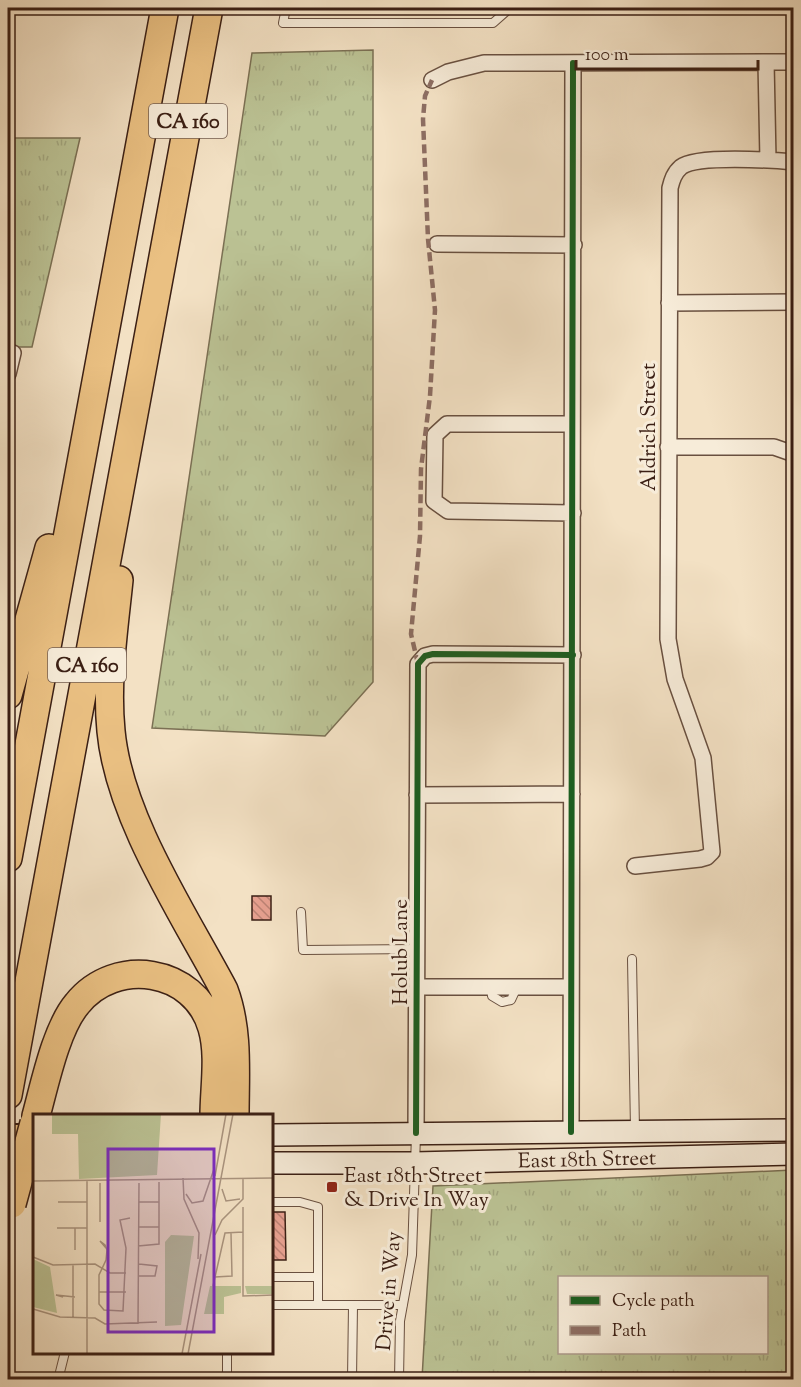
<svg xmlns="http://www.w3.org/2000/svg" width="801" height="1387" font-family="'Sorts Mill Goudy',serif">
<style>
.grass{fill:url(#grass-tufts);stroke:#7b7054;stroke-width:1.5;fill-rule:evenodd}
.building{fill:url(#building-back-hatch);stroke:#3b1f14;stroke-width:1.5}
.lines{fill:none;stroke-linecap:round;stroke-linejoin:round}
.service-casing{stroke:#695040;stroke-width:10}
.minor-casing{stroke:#695040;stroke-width:18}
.secondary-casing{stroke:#3b1f14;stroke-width:24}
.primary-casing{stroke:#3b1f14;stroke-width:26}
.motorway-casing{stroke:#3b1f14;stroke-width:30}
.service{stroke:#f7ecd9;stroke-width:8}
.minor{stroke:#f7ecd9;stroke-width:15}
.secondary{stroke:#f7ecd9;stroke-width:21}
.primary{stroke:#eac082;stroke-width:22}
.motorway{stroke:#eac082;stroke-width:27}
.motorway-bridge-casing{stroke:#3b1f14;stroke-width:30;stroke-linecap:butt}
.motorway-bridge{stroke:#eac082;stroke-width:27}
.quiet{stroke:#8d6e63;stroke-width:4.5;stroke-dasharray:9 4.5;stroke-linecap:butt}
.cycleway-casing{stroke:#f7ecd9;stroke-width:10}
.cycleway{stroke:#1b5e20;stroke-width:6}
.poi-dot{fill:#8f2418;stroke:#f7ecd9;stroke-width:2}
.labels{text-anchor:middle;stroke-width:6;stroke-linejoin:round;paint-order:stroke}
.shield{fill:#f7ecd9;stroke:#735c4f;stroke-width:1.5}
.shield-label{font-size:20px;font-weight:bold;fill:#3b1f14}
.street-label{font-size:21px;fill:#3b1f14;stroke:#f7ecd9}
.poi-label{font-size:21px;fill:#3b1f14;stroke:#f7ecd9;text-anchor:start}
.inset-road{fill:none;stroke:#a9937e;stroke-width:1.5}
.view{fill:#7b2cbf;fill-opacity:0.15;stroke:#7b2cbf;stroke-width:3}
.inset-edge{fill:none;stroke:#3b1f14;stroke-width:3}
</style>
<defs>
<pattern id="grass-tufts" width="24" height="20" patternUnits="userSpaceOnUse" patternTransform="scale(1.5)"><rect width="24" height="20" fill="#bbc294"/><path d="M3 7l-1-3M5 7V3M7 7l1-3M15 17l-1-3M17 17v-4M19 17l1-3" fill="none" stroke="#a2a67f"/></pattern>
<pattern id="building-back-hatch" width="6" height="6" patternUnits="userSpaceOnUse" patternTransform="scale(1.5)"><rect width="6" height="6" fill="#e7a090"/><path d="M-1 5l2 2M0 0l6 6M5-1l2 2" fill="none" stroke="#bc8274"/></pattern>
</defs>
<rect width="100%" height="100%" fill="#f3e1c4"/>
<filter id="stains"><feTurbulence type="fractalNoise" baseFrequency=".00333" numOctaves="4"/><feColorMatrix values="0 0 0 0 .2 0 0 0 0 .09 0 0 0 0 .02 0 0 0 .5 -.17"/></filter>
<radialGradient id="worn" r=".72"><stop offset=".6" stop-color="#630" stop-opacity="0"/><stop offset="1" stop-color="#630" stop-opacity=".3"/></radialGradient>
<path class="grass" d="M 373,50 L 373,682 L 325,736 L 152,728 L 252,53 Z
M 8,138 L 80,138 L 32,347 L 8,347 Z
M 793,1170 L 793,1379 L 422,1379 L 433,1186 ZM 560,1278 L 766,1278 L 766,1352 L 560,1352 Z"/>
<path class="building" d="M 252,896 L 271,896 L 271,920 L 252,920 Z
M 272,1212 L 285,1212 L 286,1260 L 272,1260 Z"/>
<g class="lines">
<defs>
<path id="service" d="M 286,8 L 283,23 L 493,23 L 510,8
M 301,912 L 303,950 L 418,949
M 632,959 L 635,1130
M 491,987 L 492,996 L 502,1002 L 511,1000 L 517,987
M 792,1128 L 794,1093
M 272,1202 L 300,1202 L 318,1207 L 318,1305
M 272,1277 L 318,1277
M 272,1305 L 403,1305
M 227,1352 L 227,1380
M 58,1380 L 65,1352
M 352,1380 L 353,1305
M 399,1380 L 400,1321 L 412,1255 L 416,1135"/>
<path id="minor" d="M 766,62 L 768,160
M 432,80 L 448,72 L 484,63 L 794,62
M 437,244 L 574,245
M 669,303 L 794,302
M 8,374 L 13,353
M 572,424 L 447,424 L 435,435 L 434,501 L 448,511 L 573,513
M 668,447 L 774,447 L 794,454
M 417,795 L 572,794
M 635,866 L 700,859 L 707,857 L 712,852 L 703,758 L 675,679 L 668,639 L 670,188 C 672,180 674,173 681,167 C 696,155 772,160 794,162
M 417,987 L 571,987
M 571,1132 L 573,63
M 416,1133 L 418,664 L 425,656 L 433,654 L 573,655"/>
<g id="secondary">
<path d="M 272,1135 L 794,1130"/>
<path id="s1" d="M 272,1163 L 414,1163 L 794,1154"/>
</g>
<path id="primary" d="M 8,1136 L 34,1136"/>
<path id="motorway" d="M 119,580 C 114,629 106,681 111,731 C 119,817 183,913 224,990 C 239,1030 235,1073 235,1116
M 8,695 L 49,548
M 8,858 L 165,8
M 8,1095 L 209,8
M 36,1116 C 45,1083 56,1029 77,1004 C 115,956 195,968 212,1028 C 220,1055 214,1088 214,1116"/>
</defs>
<use href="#service" class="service-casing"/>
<use href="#minor" class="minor-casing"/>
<use href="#secondary" class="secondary-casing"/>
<use href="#primary" class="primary-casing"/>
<use href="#motorway" class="motorway-casing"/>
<use href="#service" class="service"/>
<use href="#minor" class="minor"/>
<use href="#secondary" class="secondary"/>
<use href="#primary" class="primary"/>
<use href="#motorway" class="motorway"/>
<defs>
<path id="motorway-bridge" d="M 12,1204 L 34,1123"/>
</defs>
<use href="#motorway-bridge" class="motorway-bridge-casing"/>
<use href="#motorway-bridge" class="motorway-bridge"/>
<path class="quiet" d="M 418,664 L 411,634 L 420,536 L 421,469 L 430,396 L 435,310 L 428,239 L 423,119 L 425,96 L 432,80"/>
<defs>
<path id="cycleway" d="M 571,1132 L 573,63
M 416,1133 L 418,664 L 425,656 L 433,654 L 573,655"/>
</defs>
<use href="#cycleway" class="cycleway-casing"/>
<use href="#cycleway" class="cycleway"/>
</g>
<rect class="poi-dot" x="326" y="1181" width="12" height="12" rx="3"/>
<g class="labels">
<g class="shield">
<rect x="149" y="104" width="78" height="34" rx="4.5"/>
<rect x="48" y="648" width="78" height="34" rx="4.5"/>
</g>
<g class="shield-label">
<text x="188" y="128">CA 160</text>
<text x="87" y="672">CA 160</text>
</g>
<g class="street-label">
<text transform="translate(648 427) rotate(-90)" y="7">Aldrich Street</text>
<text transform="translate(400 952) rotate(-90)" y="7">Holub Lane</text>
<text dy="7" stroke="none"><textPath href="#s1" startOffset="315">East 18th Street</textPath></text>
<text transform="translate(388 1291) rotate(-85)" y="7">Drive in Way</text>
</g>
<g class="poi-label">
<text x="344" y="1182">East 18th Street<tspan x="344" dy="24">&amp; Drive In Way</tspan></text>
</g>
</g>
<g transform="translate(33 1114)">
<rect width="240" height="240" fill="#f3e1c4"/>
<path d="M 19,0 L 128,0 L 124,61 L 46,65 L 45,20 L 19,20 ZM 138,121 L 161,122 L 148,211 L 132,212 L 132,128 ZM 0,145 L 17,153 L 24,199 L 0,193 ZM 177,172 L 208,172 L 208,179 L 191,183 L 191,200 L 171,200 ZM 212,172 L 240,172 L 240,180 L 214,180 Z" fill="#bbc294"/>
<path class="inset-road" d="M 182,62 L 193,0M 150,64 L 151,85 L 166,119 L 165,145M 54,66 L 54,240M 0,67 L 240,64M 67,69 L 67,108M 189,75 L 193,87 L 207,85M 153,80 L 159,89 L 170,87 L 181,55M 25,88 L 54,88M 106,88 L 126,88M 210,93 L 210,182 L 240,181M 106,113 L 126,113M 24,114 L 54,114M 42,114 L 42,136M 182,121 L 189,106 L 210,85 L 210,64M 105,132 L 126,130 L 126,68M 73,134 L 67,127 L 72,131 L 74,136 L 73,146 L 66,161 L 66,190 L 71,196 L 90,197 L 93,134 L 87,106 L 97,104M 0,143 L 20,151 L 62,150 L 77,159 L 93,159M 106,150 L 124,152 L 122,162 L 106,162M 182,163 L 199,162 L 198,119M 180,172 L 192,119 L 210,118M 66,178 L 93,178M 30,183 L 23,181 L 42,183M 0,195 L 27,203 L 62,204 L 72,210 L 124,208M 40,203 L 40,151M 105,210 L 106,69M 149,240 L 168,140M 155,240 L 200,0"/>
<path class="view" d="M 75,35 L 181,35 L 181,218 L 75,218 Z"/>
<rect width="240" height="240" class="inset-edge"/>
</g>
<rect width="801" height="1387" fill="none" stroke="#f3e1c4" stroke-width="30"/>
<rect x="9" y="9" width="783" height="1369" fill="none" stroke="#3b1f14" stroke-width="3"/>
<rect x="15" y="15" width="771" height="1357" fill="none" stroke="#3b1f14" stroke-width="1.5"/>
<rect x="558" y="1276" width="210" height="78" fill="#f7ecd9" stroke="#ac9a8a" stroke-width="1.5"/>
<rect x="570" y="1296" width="30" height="9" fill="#1b5e20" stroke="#ac9a8a" stroke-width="1.5"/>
<text x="612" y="1306" font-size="18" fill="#3b1f14">Cycle path</text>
<rect x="570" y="1326" width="30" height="9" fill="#8d6e63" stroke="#ac9a8a" stroke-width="1.5"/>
<text x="612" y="1336" font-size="18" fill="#3b1f14">Path</text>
<path d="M576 60v9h182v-9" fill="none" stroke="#3b1f14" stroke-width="3"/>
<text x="585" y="60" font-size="18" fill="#3b1f14" stroke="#f7ecd9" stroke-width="4.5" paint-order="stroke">100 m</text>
<rect width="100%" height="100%" filter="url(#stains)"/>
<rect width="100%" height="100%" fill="url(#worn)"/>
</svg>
